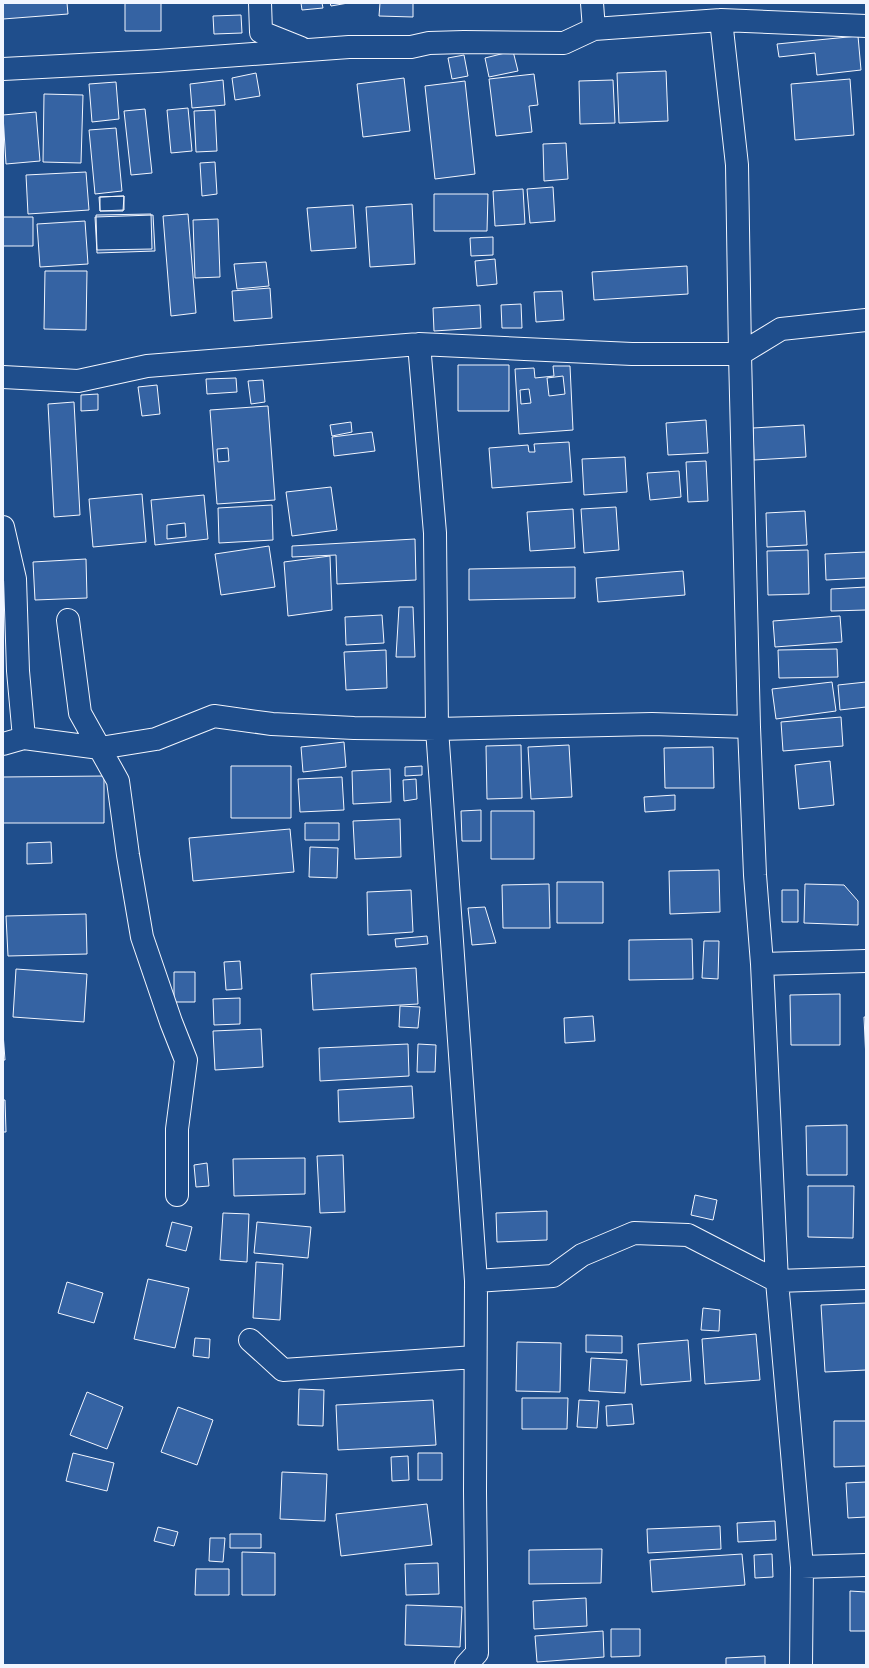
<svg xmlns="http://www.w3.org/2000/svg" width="869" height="1668" font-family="'Source Sans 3',sans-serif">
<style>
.building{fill:#3563a3;stroke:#f2f6ff;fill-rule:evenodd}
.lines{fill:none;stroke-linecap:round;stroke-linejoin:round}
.street-casing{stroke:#f2f6ff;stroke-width:24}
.street{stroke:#1f4e8c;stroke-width:22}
</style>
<rect width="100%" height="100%" fill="#1f4e8c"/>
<path class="building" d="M 3,3 L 67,3 L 68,14 L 3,19 Z
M 125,3 L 161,3 L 161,31 L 125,31 Z
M 301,3 L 322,3 L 323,8 L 302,10 Z
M 330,3 L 348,3 L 331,6 Z
M 380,3 L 413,3 L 413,17 L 379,16 Z
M 241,15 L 242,33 L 214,34 L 213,16 Z
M 858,36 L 861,70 L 817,75 L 815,53 L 779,57 L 777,44 Z
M 513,51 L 518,71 L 489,77 L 485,58 Z
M 464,55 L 468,76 L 452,79 L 448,58 Z
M 666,71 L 668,121 L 619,123 L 617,73 Z
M 256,73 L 260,96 L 235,100 L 232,78 Z
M 534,74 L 538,105 L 529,106 L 532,132 L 496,136 L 489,79 Z
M 404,78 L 410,131 L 363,137 L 357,84 Z
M 850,79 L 854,135 L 795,140 L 791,84 Z
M 223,80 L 225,105 L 192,108 L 190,84 Z
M 613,80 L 615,123 L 580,124 L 579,81 Z
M 465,81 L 475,174 L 435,179 L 425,86 Z
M 116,82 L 119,119 L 92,122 L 89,84 Z
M 44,94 L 83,95 L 81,163 L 43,162 Z
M 188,108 L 192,151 L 171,153 L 167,110 Z
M 145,109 L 152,173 L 131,175 L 124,111 Z
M 215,110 L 217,151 L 196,152 L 194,111 Z
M 36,112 L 40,161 L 6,164 L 3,115 Z
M 116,128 L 122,191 L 95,194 L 89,130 Z
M 566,143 L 568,179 L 544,181 L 543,144 Z
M 215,162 L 217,194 L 202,196 L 200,163 Z
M 86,172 L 89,210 L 28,214 L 26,175 Z
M 553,187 L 555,221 L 530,223 L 527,189 Z
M 523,189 L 525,224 L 495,226 L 493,191 Z
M 434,194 L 488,194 L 487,231 L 434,231 Z
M 124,196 L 123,211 L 100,211 L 100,197 Z
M 124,196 L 124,210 L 100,211 L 99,197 Z
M 412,204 L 415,264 L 370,267 L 366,207 Z
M 353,205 L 356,248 L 311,251 L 307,208 Z
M 151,214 L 152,249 L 97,250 L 96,215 Z
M 188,214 L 196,313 L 171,316 L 163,216 Z
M 153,215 L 155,251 L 97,253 L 95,217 Z
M 3,217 L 33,217 L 33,246 L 3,246 Z
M 218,219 L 220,277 L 195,278 L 193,220 Z
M 85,221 L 88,264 L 40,267 L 37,224 Z
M 493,237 L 493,255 L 471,256 L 470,238 Z
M 495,259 L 497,284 L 477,286 L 475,261 Z
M 266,262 L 269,286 L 237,289 L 234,264 Z
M 687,266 L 688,294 L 594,300 L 592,272 Z
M 45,271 L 87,271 L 86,330 L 44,329 Z
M 270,288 L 272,318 L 234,321 L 232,291 Z
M 562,291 L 564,320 L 536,322 L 534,292 Z
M 521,304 L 522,328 L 502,328 L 501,305 Z
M 480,305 L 481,328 L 434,331 L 433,308 Z
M 458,365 L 509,365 L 509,411 L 458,411 Z
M 553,366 L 570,366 L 573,430 L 519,434 L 515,369 L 534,368 L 535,378 L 554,376 ZM 563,376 L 565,394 L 549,396 L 547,378 ZM 529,389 L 531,403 L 521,404 L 520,390 Z
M 236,378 L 237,392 L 207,394 L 206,379 Z
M 263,380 L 265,402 L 251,404 L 248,381 Z
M 157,385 L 160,414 L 142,416 L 138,387 Z
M 98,394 L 98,410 L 81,411 L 81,395 Z
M 74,402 L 80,515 L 54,517 L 48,404 Z
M 268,406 L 275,500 L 217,504 L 210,410 ZM 228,448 L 229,461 L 218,462 L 217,449 Z
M 706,420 L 708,453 L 668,455 L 666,423 Z
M 351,422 L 352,432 L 332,436 L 330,425 Z
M 804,425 L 806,457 L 754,460 L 753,428 Z
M 372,432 L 375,451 L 334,456 L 332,437 Z
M 569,442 L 572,482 L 492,488 L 489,448 L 528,445 L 529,452 L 535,452 L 534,444 Z
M 625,457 L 627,492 L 584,495 L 582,459 Z
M 706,461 L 708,501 L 688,502 L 686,462 Z
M 679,471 L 681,497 L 650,500 L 647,473 Z
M 331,487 L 337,530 L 292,536 L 286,492 Z
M 142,494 L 146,542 L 93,547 L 89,499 Z
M 204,495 L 208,539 L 155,545 L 151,500 ZM 185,523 L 186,537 L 167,539 L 167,525 Z
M 272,505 L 273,540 L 219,543 L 218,508 Z
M 616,507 L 619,550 L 584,553 L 581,509 Z
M 573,509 L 575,548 L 530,551 L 527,512 Z
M 805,511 L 807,545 L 767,547 L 766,513 Z
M 415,539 L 416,580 L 337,584 L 336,555 L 292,557 L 292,546 Z
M 269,546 L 275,587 L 221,595 L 215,554 Z
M 808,550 L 809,594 L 768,595 L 767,551 Z
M 866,552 L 866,578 L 826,580 L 825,554 Z
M 330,556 L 332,610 L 288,616 L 284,562 Z
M 86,559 L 87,598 L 35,600 L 33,562 Z
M 575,567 L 575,598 L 469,600 L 469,569 Z
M 683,571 L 685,595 L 598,602 L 596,578 Z
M 866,587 L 866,610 L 831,611 L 831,589 Z
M 399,607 L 413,607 L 415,657 L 396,657 Z
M 382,615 L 384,643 L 346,645 L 345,617 Z
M 840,616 L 842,642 L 775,647 L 773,621 Z
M 837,649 L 838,677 L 779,678 L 778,650 Z
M 386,650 L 387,688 L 346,690 L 344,652 Z
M 832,682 L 836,711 L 776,719 L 772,689 Z
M 866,682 L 866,707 L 840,710 L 838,685 Z
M 841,717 L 843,746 L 783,751 L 781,722 Z
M 344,742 L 346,767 L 303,772 L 301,747 Z
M 521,745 L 522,798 L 487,799 L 486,746 Z
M 569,745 L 572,797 L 531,799 L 528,747 Z
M 713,747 L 714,788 L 665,788 L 664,748 Z
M 830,761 L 834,805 L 799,809 L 795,765 Z
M 231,766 L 291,766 L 291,818 L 231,818 Z
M 422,766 L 422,775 L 405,776 L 405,767 Z
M 390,769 L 391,802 L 353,804 L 352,771 Z
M 104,776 L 104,823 L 3,823 L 3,777 Z
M 342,777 L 344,810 L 300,812 L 298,779 Z
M 416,779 L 417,799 L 404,801 L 403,780 Z
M 675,795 L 675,810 L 645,812 L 644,797 Z
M 481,810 L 481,841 L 462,841 L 461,811 Z
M 491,811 L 534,811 L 534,859 L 491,859 Z
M 400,819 L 401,857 L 355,859 L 353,821 Z
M 305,823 L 339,823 L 339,840 L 305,840 Z
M 290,829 L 294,872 L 193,881 L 189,838 Z
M 51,842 L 52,863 L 27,864 L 27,843 Z
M 310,847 L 338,848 L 337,878 L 309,877 Z
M 719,870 L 720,912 L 670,914 L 669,871 Z
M 557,882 L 603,882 L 603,923 L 557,923 Z
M 549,884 L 550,928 L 503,928 L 502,885 Z
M 805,884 L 844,885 L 858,901 L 858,925 L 804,923 Z
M 411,890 L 413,932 L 368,935 L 367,892 Z
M 782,890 L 798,890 L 798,922 L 782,922 Z
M 485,907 L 496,943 L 472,945 L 468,908 Z
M 86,914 L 87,954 L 8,956 L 6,916 Z
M 427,936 L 428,944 L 396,947 L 395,939 Z
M 692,939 L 693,979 L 629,980 L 629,940 Z
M 704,941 L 719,941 L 718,979 L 702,978 Z
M 240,961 L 242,989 L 226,990 L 224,962 Z
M 416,968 L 418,1004 L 313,1010 L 311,974 Z
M 16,969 L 87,974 L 84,1022 L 13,1017 Z
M 174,972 L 195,972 L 195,1002 L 174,1002 Z
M 840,994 L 840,1045 L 791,1045 L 790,995 Z
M 240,998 L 240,1024 L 214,1025 L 213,999 Z
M 400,1006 L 420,1007 L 418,1028 L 399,1027 Z
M 593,1016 L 595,1041 L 565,1043 L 564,1018 Z
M 864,1017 L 866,1017 L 866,1060 Z
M 261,1029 L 263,1067 L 215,1070 L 213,1031 Z
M 3,1033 L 5,1060 L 3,1060 Z
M 408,1044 L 409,1076 L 320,1081 L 319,1048 Z
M 418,1044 L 436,1045 L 435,1072 L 417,1072 Z
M 412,1086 L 414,1118 L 339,1122 L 338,1090 Z
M 3,1100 L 5,1100 L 6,1132 L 3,1132 Z
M 847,1125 L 847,1175 L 807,1175 L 806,1126 Z
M 343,1155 L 345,1212 L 320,1213 L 317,1156 Z
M 305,1158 L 305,1194 L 234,1196 L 233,1159 Z
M 207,1163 L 209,1186 L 196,1187 L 194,1165 Z
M 808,1186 L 854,1186 L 853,1238 L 808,1237 Z
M 695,1195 L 717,1200 L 713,1220 L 691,1215 Z
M 547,1211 L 547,1240 L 497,1242 L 496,1213 Z
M 223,1213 L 249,1214 L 247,1262 L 220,1260 Z
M 172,1222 L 192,1227 L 186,1251 L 166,1246 Z
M 257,1222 L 311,1227 L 308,1258 L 254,1253 Z
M 256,1262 L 283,1264 L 280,1320 L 253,1318 Z
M 148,1279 L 189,1288 L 175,1348 L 134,1339 Z
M 67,1282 L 103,1293 L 94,1323 L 58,1313 Z
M 866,1303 L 866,1370 L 825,1372 L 821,1305 Z
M 703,1308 L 720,1310 L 719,1331 L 701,1330 Z
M 756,1334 L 760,1380 L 705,1384 L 702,1339 Z
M 586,1335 L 622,1336 L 622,1353 L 586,1352 Z
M 195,1338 L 210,1339 L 209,1358 L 193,1356 Z
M 688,1340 L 691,1381 L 641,1385 L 638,1344 Z
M 517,1342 L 561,1343 L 560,1392 L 516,1391 Z
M 591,1358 L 627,1360 L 625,1393 L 589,1391 Z
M 299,1389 L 324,1390 L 323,1426 L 298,1425 Z
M 87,1392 L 123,1407 L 107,1449 L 70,1435 Z
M 522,1398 L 568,1398 L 567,1429 L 522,1429 Z
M 433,1400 L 436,1445 L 338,1450 L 336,1405 Z
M 579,1400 L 599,1401 L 597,1428 L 577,1427 Z
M 632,1404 L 634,1424 L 607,1426 L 606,1406 Z
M 178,1407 L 213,1420 L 197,1465 L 161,1452 Z
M 834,1421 L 866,1421 L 866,1466 L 834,1467 Z
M 73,1453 L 114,1463 L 107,1491 L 66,1481 Z
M 418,1453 L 442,1453 L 442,1480 L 418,1480 Z
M 408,1456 L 409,1480 L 392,1481 L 391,1457 Z
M 282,1472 L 327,1474 L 325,1521 L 280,1519 Z
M 866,1482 L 866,1517 L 848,1518 L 846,1483 Z
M 427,1504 L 432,1545 L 341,1556 L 336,1514 Z
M 775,1521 L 776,1540 L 738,1542 L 737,1523 Z
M 720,1526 L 721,1549 L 648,1553 L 647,1529 Z
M 158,1527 L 178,1532 L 174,1546 L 154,1541 Z
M 230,1534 L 261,1534 L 261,1548 L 230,1548 Z
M 210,1538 L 225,1538 L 223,1562 L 209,1561 Z
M 602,1549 L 601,1583 L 529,1584 L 529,1550 Z
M 242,1552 L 275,1553 L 275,1595 L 242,1595 Z
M 742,1554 L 745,1585 L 652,1592 L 650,1560 Z
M 772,1554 L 773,1577 L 755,1578 L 754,1555 Z
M 438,1563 L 439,1594 L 406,1595 L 405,1564 Z
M 196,1569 L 229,1569 L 229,1595 L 195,1595 Z
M 850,1591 L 866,1592 L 866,1631 L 850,1631 Z
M 586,1598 L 587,1626 L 534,1629 L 533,1601 Z
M 406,1605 L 462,1607 L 460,1647 L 405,1645 Z
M 611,1629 L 640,1629 L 640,1656 L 611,1657 Z
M 603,1631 L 604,1657 L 537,1662 L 535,1636 Z
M 765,1656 L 765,1665 L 726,1665 L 726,1658 Z"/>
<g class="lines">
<defs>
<path id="street" d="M 260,3 L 261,32 L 301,48
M 592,3 L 594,29
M 721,20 L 737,165 L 740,354 L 749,727 L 755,875 L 762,964 L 777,1281 L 802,1567 L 801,1665
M 3,69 L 157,61 L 349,47 L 411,47 L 429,43 L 464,42 L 564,43 L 594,29 L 721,20 L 866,26
M 419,344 L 435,533 L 437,729 L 476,1281 L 475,1491 L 477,1653 L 466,1665
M 3,377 L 78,381 L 147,366 L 419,344 L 632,354 L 740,354 L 781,329 L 866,320
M 3,527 L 15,579 L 18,671 L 24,738
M 68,620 L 80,713 L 118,781 L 128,855 L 142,937 L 171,1022 L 186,1060 L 177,1129 L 177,1195
M 3,744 L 24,738 L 100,748 L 156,739 L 214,716 L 272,724 L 354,728 L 437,729 L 652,724 L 749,727
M 762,964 L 866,961
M 476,1281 L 553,1276 L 582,1255 L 634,1233 L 688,1235 L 777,1281 L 866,1278
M 250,1340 L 283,1370 L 475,1357
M 802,1567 L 866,1565"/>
</defs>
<use href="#street" class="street-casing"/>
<use href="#street" class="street"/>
</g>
<rect width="869" height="1668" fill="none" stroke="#f2f6ff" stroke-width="8"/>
</svg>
